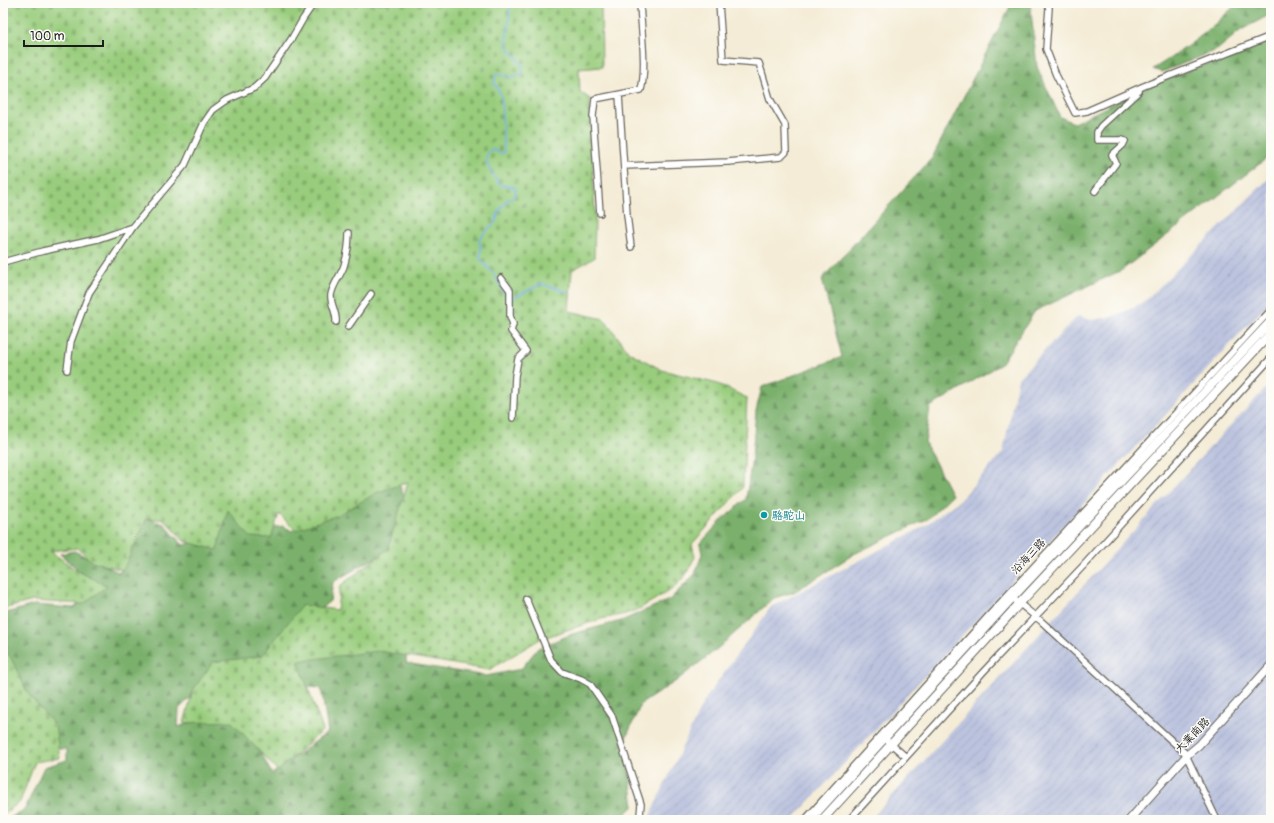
<svg xmlns="http://www.w3.org/2000/svg" width="1274" height="823" font-family="Pangolin,'LXGW WenKai TC',sans-serif">
<style>
.industrial{fill:url(#industrial-furrows)}
.forest{fill:url(#forest-firs);stroke:#4b6644}
.cemetery{fill:url(#cemetery-stones);stroke:#5a744c}
.lines{fill:none;stroke-linecap:round;stroke-linejoin:round}
.stream{stroke:#7cb0ea;stroke-width:1.5}
.minor-casing{stroke:#68655d;stroke-width:8}
.tertiary-casing{stroke:#68655d;stroke-width:9}
.primary-casing{stroke:#68655d;stroke-width:10}
.minor{stroke:#fff;stroke-width:5.5}
.tertiary{stroke:#fff;stroke-width:7}
.primary{stroke:#fff;stroke-width:8}
.culture-dot{fill:#0f9aa8;stroke:#fdfcf7;stroke-width:1.5}
.labels{text-anchor:middle;stroke-width:3;stroke-linejoin:round;paint-order:stroke}
.culture-label{font-size:11px;fill:#0d838f;stroke:#fdfcf7;text-anchor:start}
.street-label{font-size:11px;fill:#1c1c1c;stroke:#fdfcf7}
</style>
<defs>
<pattern id="industrial-furrows" width="10" height="10" patternUnits="userSpaceOnUse"><rect width="10" height="10" fill="#bbc3de"/><path d="M-1 1l2-2M0 10L10 0M9 11l2-2" fill="none" stroke="#a0a7be"/></pattern>
<pattern id="forest-firs" width="22" height="20" patternUnits="userSpaceOnUse"><rect width="22" height="20" fill="#7ab06c"/><path d="M5 1l3.5 6h-7zM16 11l3.5 6h-7z" fill="#638e58"/></pattern>
<pattern id="cemetery-stones" width="16" height="16" patternUnits="userSpaceOnUse"><rect width="16" height="16" fill="#99cd7d"/><path d="M2 7V4a2 2 0 0 1 4 0v3zM10 15v-3a2 2 0 0 1 4 0v3z" fill="#83af6b"/></pattern>
</defs>
<rect width="100%" height="100%" fill="#fdfcf7"/>
<filter id="ink" filterUnits="userSpaceOnUse"><feTurbulence type="fractalNoise" baseFrequency=".025" numOctaves="2"/><feDisplacementMap in="SourceGraphic" scale="8" xChannelSelector="R" yChannelSelector="G"/><feConvolveMatrix kernelMatrix="1 2 1 2 8 2 1 2 1" color-interpolation-filters="sRGB"/></filter>
<filter id="wash" filterUnits="userSpaceOnUse"><feTurbulence type="fractalNoise" baseFrequency=".012" numOctaves="4" result="noise"/><feDisplacementMap in="SourceGraphic" scale="16" xChannelSelector="R" yChannelSelector="G"/><feGaussianBlur stdDeviation="0.9" result="paint"/><feColorMatrix in="noise" values="0 0 0 0 0 0 0 0 0 0 0 0 0 0 0 0 0 1.4 0 .05"/><feComposite in="paint" operator="in"/></filter>
<g filter="url(#wash)">
<rect width="100%" height="100%" fill="#f4ecd6"/>
<path class="industrial" d="M 1271,176 L 1271,300 L 792,820 L 648,820 L 704,701 L 771,607 L 923,527 L 960,500 L 1003,452 L 1018,378 L 1078,316 L 1091,320 L 1111,317 L 1133,308 L 1147,299 Z
M 1271,383 L 1271,820 L 870,820 L 1223,433 Z"/>
<path class="forest" d="M 1012,3 L 1030,3 L 1037,67 L 1060,117 L 1074,123 L 1151,85 L 1271,40 L 1271,155 L 1122,270 L 1035,311 L 1001,364 L 930,407 L 925,443 L 952,495 L 929,518 L 854,554 L 794,592 L 774,598 L 717,649 L 676,681 L 641,704 L 625,740 L 634,806 L 619,820 L 7,820 L 25,809 L 44,767 L 67,760 L 67,749 L 45,748 L 6,667 L 5,644 L 3,643 L 3,614 L 34,605 L 74,608 L 97,586 L 60,554 L 74,551 L 120,573 L 128,543 L 137,515 L 164,524 L 183,545 L 217,539 L 227,503 L 262,530 L 283,526 L 292,531 L 360,495 L 397,479 L 409,509 L 413,536 L 333,582 L 330,601 L 294,630 L 265,666 L 213,675 L 179,709 L 178,727 L 236,707 L 272,774 L 328,732 L 321,688 L 284,686 L 287,666 L 409,591 L 406,663 L 486,676 L 521,669 L 538,648 L 572,634 L 621,621 L 669,600 L 695,574 L 702,554 L 700,544 L 720,522 L 746,499 L 752,458 L 756,411 L 762,387 L 842,357 L 822,279 L 932,158 Z
M 1237,3 L 1271,3 L 1271,14 L 1241,30 L 1217,50 L 1162,72 L 1153,69 C 1183,51 1212,29 1237,3 Z"/>
<path class="cemetery" d="M 3,3 L 601,3 L 602,67 L 579,69 L 580,92 L 590,99 L 595,218 L 594,258 L 572,270 L 569,311 L 604,319 L 629,352 L 662,370 L 718,384 L 747,398 L 743,487 L 692,544 L 695,557 L 685,576 L 674,588 L 639,609 L 625,614 L 601,619 L 540,639 L 489,670 L 378,651 L 298,661 L 323,730 L 278,771 L 231,721 L 184,723 L 193,690 L 213,662 L 262,656 L 302,605 L 337,610 L 340,586 L 388,549 L 408,482 L 378,492 L 338,515 L 295,530 L 279,514 L 271,538 L 250,537 L 228,510 L 217,550 L 184,541 L 165,520 L 147,518 L 123,570 L 92,562 L 78,548 L 50,551 L 76,570 L 107,586 L 83,604 L 33,601 L 3,609 Z
M 3,651 L 10,656 L 28,694 L 55,726 L 60,758 L 35,762 L 20,802 L 3,814 Z"/>
<g class="lines">
<path class="stream" d="M 506,296 L 493,273 L 480,259 L 481,249 L 479,239 L 496,221 L 498,213 L 506,201 L 514,196 L 516,190 L 514,187 L 500,185 C 494,175 478,158 492,149 L 500,153 L 504,153 L 501,95 L 494,83 L 496,74 L 511,77 L 523,74 L 522,66 L 516,56 L 510,51 L 506,39 L 509,25 L 510,3
M 513,298 L 541,284 L 569,292"/>
</g>
</g>
<g filter="url(#ink)">
<g class="lines">
<defs>
<path id="minor" d="M 1047,3 L 1049,8 L 1046,49 L 1056,75 L 1075,113 L 1087,111 L 1144,86 L 1271,36
M 619,95 L 627,215 L 631,247
M 624,166 L 728,162 L 781,157 L 786,152 L 785,125 L 770,99 L 759,63 L 723,60 L 719,3
M 1095,191 L 1116,163 L 1112,155 L 1123,145 L 1125,141 L 1122,140 L 1097,140 L 1097,132 L 1101,126 L 1139,91
M 600,213 L 593,116 L 595,99 L 641,90 C 647,67 641,28 640,3
M 3,262 L 43,251 L 98,239 L 133,227 L 185,165 L 204,123 L 213,110 L 227,100 L 254,88 L 265,78 L 292,38 L 303,19 L 314,3
M 501,278 L 510,290 L 510,316 L 513,324 L 511,331 L 526,351 L 518,359 L 515,376 L 513,418
M 336,322 C 337,312 330,304 331,295 C 333,284 340,277 344,266 C 347,256 349,244 349,233
M 348,327 L 371,294
M 67,370 L 71,341 L 89,293 L 133,227
M 1010,596 L 1041,621 L 1185,753 L 1217,820
M 526,599 L 551,660 L 562,672 L 581,679 L 590,684 L 612,716 L 641,804 L 640,815 L 638,820
M 882,736 L 906,757
M 805,820 L 991,613 L 1271,310
M 849,820 L 984,671 L 1084,565 L 1271,358"/>
<path id="tertiary" d="M 1129,820 L 1187,755 L 1199,745 L 1271,665"/>
<path id="primary" d="M 810,820 L 1013,597 L 1271,321
M 822,820 L 1020,603 L 1271,333"/>
</defs>
<use href="#minor" class="minor-casing"/>
<use href="#tertiary" class="tertiary-casing"/>
<use href="#primary" class="primary-casing"/>
<use href="#minor" class="minor"/>
<use href="#tertiary" class="tertiary"/>
<use href="#primary" class="primary"/>
</g>
</g>
<circle class="culture-dot" cx="764" cy="515" r="4"/>
<g class="labels">
<g class="culture-label">
<text x="772" y="519">駱駝山</text>
</g>
<g class="street-label">
<text transform="translate(1028 556) rotate(-47)" y="4">沿海三路</text>
<text transform="translate(1192 735) rotate(-46)" y="4">大業南路</text>
</g>
</g>
<rect width="1274" height="823" fill="none" stroke="#fdfcf7" stroke-width="16"/>
<path d="M24 40v6h79v-6" fill="none" stroke="#1c1c1c" stroke-width="2"/>
<text x="30" y="40" font-size="12" fill="#1c1c1c" stroke="#fdfcf7" stroke-width="3" paint-order="stroke">100 m</text>
</svg>
